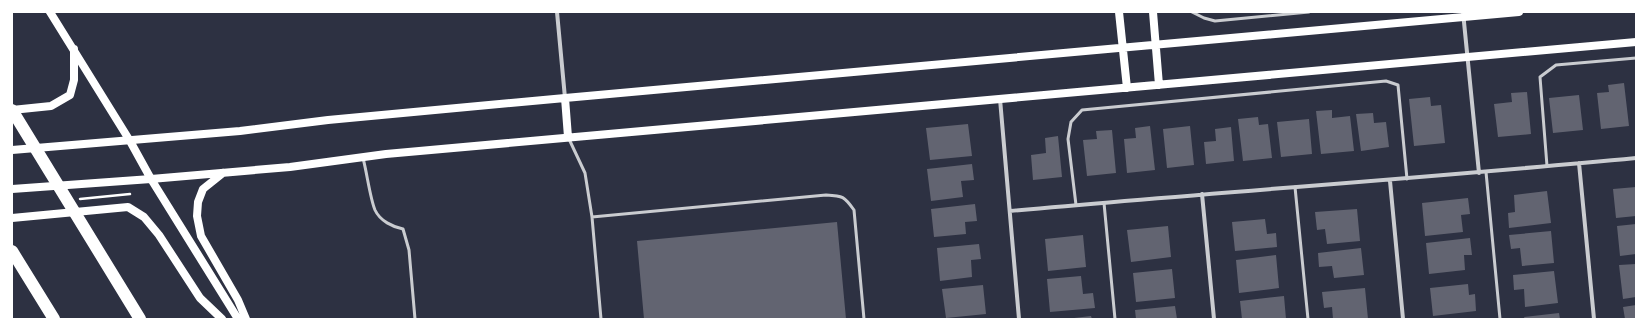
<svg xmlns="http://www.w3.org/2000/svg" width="1648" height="331" font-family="'IBM Plex Serif',serif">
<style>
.building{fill:#626471}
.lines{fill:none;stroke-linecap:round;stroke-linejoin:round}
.path{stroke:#fff;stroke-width:2.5}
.service{stroke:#caccd0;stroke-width:3}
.minor{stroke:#caccd0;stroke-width:4}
.secondary{stroke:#fff;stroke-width:8}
.motorway{stroke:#fff;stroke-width:12}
</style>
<rect width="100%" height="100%" fill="#2d3142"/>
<path class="building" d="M 1624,83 L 1629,126 L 1601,129 L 1597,93 L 1609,92 L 1608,85 Z
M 1527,92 L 1531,134 L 1498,137 L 1494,104 L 1512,102 L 1511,93 Z
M 1579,95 L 1583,130 L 1553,133 L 1549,98 Z
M 1430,97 L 1431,106 L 1441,105 L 1445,143 L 1414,146 L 1409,99 Z
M 1332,110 L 1332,118 L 1350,116 L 1354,151 L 1321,154 L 1316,111 Z
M 1373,113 L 1374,123 L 1386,122 L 1389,147 L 1361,151 L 1356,114 Z
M 1258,117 L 1259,125 L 1268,124 L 1272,158 L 1243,161 L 1238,119 Z
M 1309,119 L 1312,154 L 1281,157 L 1277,122 Z
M 968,124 L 972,156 L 930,160 L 926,128 Z
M 1150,126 L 1155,170 L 1127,173 L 1124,139 L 1136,138 L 1135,128 Z
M 1190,126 L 1194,165 L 1167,168 L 1163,129 Z
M 1231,127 L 1234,161 L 1206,164 L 1204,142 L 1216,141 L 1215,129 Z
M 1112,130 L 1116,173 L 1087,176 L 1083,140 L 1097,139 L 1096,131 Z
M 1058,136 L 1062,177 L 1033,180 L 1031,155 L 1046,153 L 1045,138 Z
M 972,164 L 974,180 L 961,181 L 963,197 L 931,201 L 927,169 Z
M 1636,187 L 1636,216 L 1616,218 L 1613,189 Z
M 1547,191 L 1551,223 L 1509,228 L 1508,213 L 1515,212 L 1514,195 Z
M 1468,198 L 1470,214 L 1461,215 L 1463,232 L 1425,236 L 1422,203 Z
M 975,204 L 977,221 L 965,222 L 966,234 L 934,237 L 931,209 Z
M 1357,209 L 1360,241 L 1327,244 L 1325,229 L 1317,230 L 1315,212 Z
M 1265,219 L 1267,234 L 1276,233 L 1277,247 L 1235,251 L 1232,222 Z
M 837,222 L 846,319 L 644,319 L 637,241 Z
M 1636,224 L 1636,254 L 1620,256 L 1617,226 Z
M 1168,226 L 1171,257 L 1131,262 L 1127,230 Z
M 1551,231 L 1554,263 L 1522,266 L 1520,248 L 1511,249 L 1509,235 Z
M 1083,235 L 1086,267 L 1048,271 L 1045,239 Z
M 1470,238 L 1472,255 L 1464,255 L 1465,270 L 1429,274 L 1426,243 Z
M 979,244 L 981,259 L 971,260 L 972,277 L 940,281 L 937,248 Z
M 1361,248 L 1364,275 L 1334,278 L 1332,266 L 1319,267 L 1318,253 Z
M 1276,255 L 1279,288 L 1239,293 L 1236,260 Z
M 1636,264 L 1636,297 L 1623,299 L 1619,265 Z
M 1172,269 L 1175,298 L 1136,302 L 1133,273 Z
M 1554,271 L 1558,303 L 1525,307 L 1524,289 L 1514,290 L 1513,275 Z
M 1081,276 L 1083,294 L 1093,293 L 1095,308 L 1050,312 L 1047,279 Z
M 1468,284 L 1469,295 L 1475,294 L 1476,311 L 1433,316 L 1430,288 Z
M 983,285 L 986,314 L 946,318 L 942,289 Z
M 1365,288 L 1368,319 L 1333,319 L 1332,307 L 1324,308 L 1322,292 Z
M 1284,296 L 1286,319 L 1242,319 L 1240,301 Z
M 1636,305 L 1636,319 L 1625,319 L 1623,307 Z
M 1175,306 L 1177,319 L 1136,319 L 1135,310 Z
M 1559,313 L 1560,319 L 1525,319 L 1524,317 Z
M 1091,316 L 1092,319 L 1074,319 L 1074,318 Z"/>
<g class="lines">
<path class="path" d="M 80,199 L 130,194"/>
<path class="service" d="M 1192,12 L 1204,18 L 1215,21 L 1309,12
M 569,139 L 585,173 L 592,217 L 601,319
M 363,158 C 367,173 370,198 375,210 C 380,221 393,227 403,229 L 409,250 L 415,319
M 1547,166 L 1540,77 L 1556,65 L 1636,58
M 1486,172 L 1500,319
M 1295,187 L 1308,319
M 1104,203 L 1115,319
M 1076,205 L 1068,139 L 1071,122 L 1082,110 L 1386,81 L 1398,85 L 1407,179
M 592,217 L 826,195 C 843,196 844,196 854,210 L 864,319"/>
<path class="minor" d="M 557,12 L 565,98
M 1463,12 L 1479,173
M 1000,99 L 1019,319
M 1579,163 L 1594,319
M 1390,181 L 1403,319
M 1202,194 L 1214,319
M 1010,211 C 1218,192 1427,178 1636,158"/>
<path class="secondary" d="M 50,12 L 130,141 L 151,179 L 238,319
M 1119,12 L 1127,88
M 1153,12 L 1159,85
M 565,98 L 568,137
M 12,110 L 51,106 L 70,95 L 74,80 L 74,49
M 12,150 L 240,131 L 328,120 L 565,98 L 1519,12
M 223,173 L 203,189 L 198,202 L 197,216 L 201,236 L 238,300 L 246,319
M 12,189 L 151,179 L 290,167 L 386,154 L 1636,42
M 12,218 L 128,207 L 144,217 L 159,235 L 200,298 L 222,319"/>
<path class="motorway" d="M 12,110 L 140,319
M 12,251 L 54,319"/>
</g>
<rect width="1648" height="331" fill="none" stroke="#ffffff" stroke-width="26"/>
</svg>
